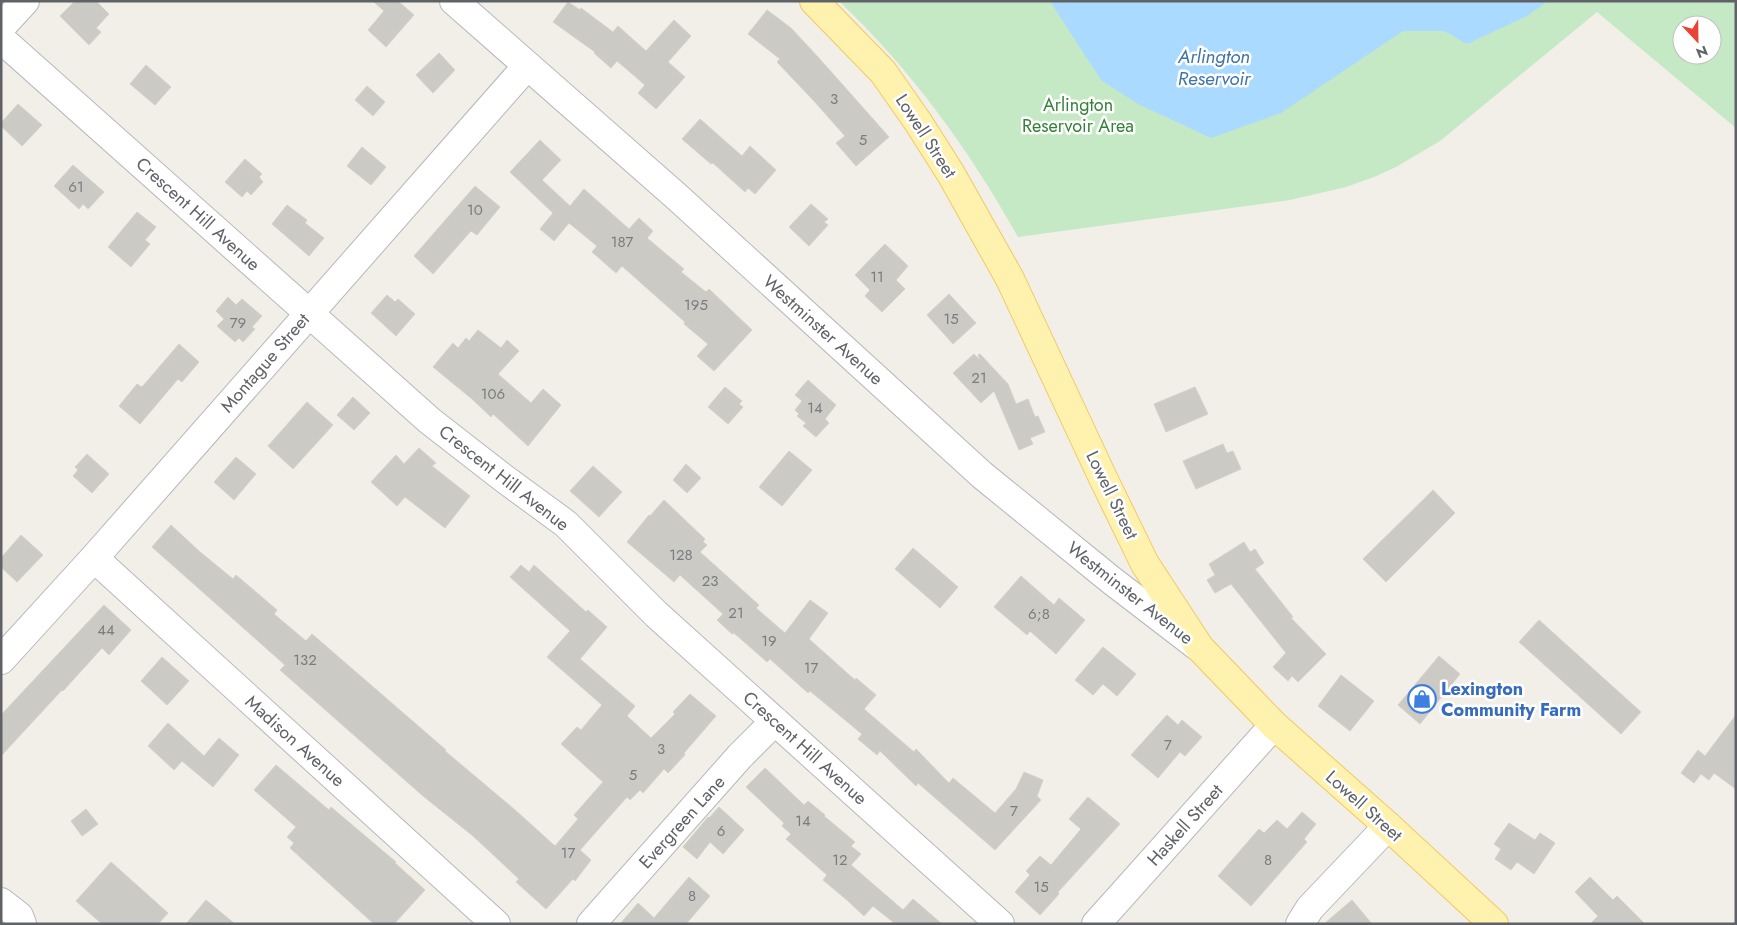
<svg xmlns="http://www.w3.org/2000/svg" width="1737" height="925" font-family="Jost,sans-serif">
<style>
.green{fill:#c5e8c5;fill-rule:evenodd}
.water{fill:#aadaff}
.building{fill:#cccac5;stroke:#d6d1c6}
.lines{fill:none;stroke-linecap:round;stroke-linejoin:round}
.minor-casing{stroke:#b5b8bc;stroke-width:30}
.major-casing{stroke:#f2c960;stroke-width:30}
.minor{stroke:#fff;stroke-width:28}
.major{stroke:#fff2af;stroke-width:28}
.labels{text-anchor:middle;stroke-width:5;stroke-linejoin:round;paint-order:stroke}
.number-label{font-size:15px;fill:#7a7d7f}
.park-label{font-size:18px;fill:#348238;stroke:#fff}
.street-label{font-size:18px;fill:#5f6368;stroke:#fff}
.shop-label{font-size:18px;font-weight:bold;fill:#366cbe;stroke:#fff;text-anchor:start}
.water-label{font-size:19px;font-style:italic;fill:#4174aa;stroke:#fff}
</style>
<rect width="100%" height="100%" fill="#f1efe8"/>
<path class="green" d="M 839,1 L 1736,1 L 1736,128 L 1597,12 L 1440,141 L 1396,167 L 1374,177 L 1346,187 L 1290,200 L 1018,237 C 970,151 911,69 839,1 ZM 1682,25 L 1712,25 L 1712,55 L 1682,55 Z"/>
<path class="water" d="M 1050,1 L 1548,1 L 1527,16 L 1467,44 L 1444,31 L 1403,31 L 1281,113 L 1211,138 L 1138,104 L 1101,80 Z"/>
<path class="building" d="M 75,1 L 96,1 L 109,14 L 96,28 L 101,32 L 89,45 L 60,16 Z
M 373,1 L 398,1 L 414,15 L 386,47 L 368,30 L 384,11 Z
M 568,2 L 580,10 L 581,8 L 613,32 L 618,26 L 646,51 L 674,20 L 691,36 L 668,62 L 685,77 L 656,109 L 638,93 L 645,85 L 617,61 L 611,68 L 594,53 L 595,52 L 553,22 Z
M 767,10 L 791,28 L 818,57 L 889,137 L 856,166 L 836,143 L 845,136 L 814,101 L 777,62 L 780,59 L 748,34 Z
M 439,53 L 455,70 L 433,93 L 416,75 Z
M 146,65 L 171,87 L 155,105 L 130,84 Z
M 367,86 L 385,102 L 373,116 L 355,100 Z
M 18,104 L 42,125 L 22,146 L 1,126 L 1,123 Z
M 700,119 L 742,156 L 750,146 L 776,170 L 755,194 L 748,188 L 745,192 L 713,163 L 711,164 L 682,139 Z
M 540,140 L 561,160 L 542,180 L 570,206 L 584,189 L 629,229 L 639,218 L 653,231 L 647,238 L 684,269 L 681,272 L 706,292 L 709,289 L 752,330 L 714,371 L 697,356 L 708,344 L 684,324 L 685,322 L 622,266 L 616,273 L 592,252 L 597,246 L 569,223 L 554,241 L 540,229 L 553,213 L 510,172 Z
M 362,147 L 386,167 L 371,185 L 347,166 Z
M 245,159 L 262,174 L 259,177 L 263,182 L 251,195 L 247,191 L 242,197 L 225,182 Z
M 73,165 L 104,192 L 88,209 L 83,204 L 79,209 L 54,186 Z
M 475,186 L 500,207 L 477,235 L 471,231 L 433,274 L 414,256 Z
M 811,204 L 828,219 L 824,222 L 828,225 L 809,246 L 789,227 Z
M 287,205 L 307,220 L 305,223 L 324,238 L 309,256 L 272,224 Z
M 137,212 L 156,227 L 145,240 L 150,244 L 131,267 L 108,247 Z
M 885,244 L 908,266 L 896,280 L 905,289 L 882,312 L 865,296 L 870,290 L 855,275 Z
M 949,294 L 976,323 L 953,344 L 927,315 Z
M 387,295 L 395,302 L 398,299 L 415,314 L 396,336 L 371,313 Z
M 228,297 L 236,305 L 242,299 L 262,316 L 252,327 L 255,329 L 243,342 L 239,338 L 235,342 L 217,326 L 224,319 L 216,311 Z
M 478,330 L 501,348 L 507,340 L 519,351 L 498,374 L 531,403 L 543,389 L 561,405 L 528,446 L 493,414 L 491,417 L 472,399 L 433,367 L 453,343 L 458,348 L 466,338 L 469,341 Z
M 179,344 L 199,362 L 182,382 L 178,379 L 140,424 L 119,406 L 137,384 L 142,387 Z
M 974,354 L 980,360 L 978,355 L 980,354 L 1008,384 L 1016,404 L 1028,399 L 1035,417 L 1038,416 L 1045,432 L 1030,438 L 1033,444 L 1019,450 L 994,391 L 981,403 L 953,373 Z
M 808,380 L 836,405 L 825,419 L 829,423 L 816,437 L 803,426 L 806,423 L 797,416 L 799,414 L 795,410 L 802,401 L 795,395 Z
M 725,387 L 742,401 L 739,404 L 743,407 L 728,424 L 708,407 Z
M 1195,387 L 1208,414 L 1166,432 L 1154,404 Z
M 353,397 L 370,413 L 354,430 L 337,415 Z
M 307,402 L 333,425 L 293,469 L 268,446 Z
M 1223,444 L 1227,453 L 1233,451 L 1241,469 L 1196,489 L 1183,461 Z
M 419,448 L 436,463 L 432,466 L 470,496 L 445,528 L 405,497 L 397,506 L 371,482 L 396,455 L 404,464 Z
M 789,451 L 812,470 L 782,506 L 759,487 Z
M 87,454 L 109,474 L 92,493 L 73,476 L 78,470 L 75,467 Z
M 236,457 L 256,474 L 234,500 L 214,482 Z
M 686,464 L 701,478 L 687,493 L 673,480 Z
M 593,466 L 622,492 L 599,517 L 570,491 Z
M 1433,490 L 1455,513 L 1386,582 L 1363,559 Z
M 664,500 L 705,539 L 703,542 L 707,545 L 700,552 L 759,605 L 756,608 L 785,633 L 810,600 L 828,613 L 809,639 L 855,680 L 856,678 L 876,695 L 864,709 L 914,752 L 916,749 L 949,783 L 953,778 L 995,813 L 1016,789 L 1024,772 L 1043,780 L 1037,796 L 1041,800 L 995,850 L 918,783 L 916,786 L 880,751 L 877,755 L 858,739 L 862,734 L 810,691 L 808,693 L 770,659 L 767,662 L 734,633 L 732,634 L 717,620 L 723,614 L 680,575 L 674,582 L 627,542 L 649,515 L 650,516 Z
M 171,525 L 199,551 L 233,579 L 236,575 L 277,610 L 274,614 L 306,641 L 312,634 L 446,750 L 445,751 L 514,809 L 555,846 L 578,819 L 574,815 L 603,782 L 561,744 L 577,727 L 581,730 L 602,705 L 547,657 L 570,631 L 510,577 L 521,565 L 529,572 L 534,565 L 586,612 L 588,610 L 607,627 L 580,659 L 635,706 L 627,716 L 651,738 L 675,714 L 673,712 L 690,694 L 716,716 L 684,753 L 685,755 L 668,773 L 664,769 L 643,793 L 640,790 L 630,800 L 627,797 L 580,850 L 591,860 L 575,881 L 573,879 L 546,909 L 516,882 L 519,879 L 473,836 L 423,796 L 280,670 L 285,665 L 152,547 Z
M 21,535 L 43,555 L 17,582 L 1,567 L 1,558 Z
M 1244,542 L 1250,552 L 1255,549 L 1264,563 L 1255,569 L 1293,617 L 1291,618 L 1326,654 L 1298,682 L 1292,676 L 1288,681 L 1273,667 L 1286,653 L 1231,584 L 1215,593 L 1207,580 L 1215,575 L 1209,564 Z
M 913,548 L 958,587 L 940,608 L 895,569 Z
M 1021,576 L 1054,605 L 1059,598 L 1085,620 L 1056,654 L 1030,631 L 1027,635 L 994,607 Z
M 104,605 L 131,630 L 109,655 L 102,648 L 63,691 L 62,690 L 1,756 L 1,715 Z
M 1539,620 L 1641,712 L 1621,734 L 1519,642 Z
M 1103,647 L 1136,674 L 1117,696 L 1103,684 L 1093,695 L 1075,680 Z
M 1439,656 L 1460,674 L 1420,724 L 1398,705 Z
M 162,657 L 189,681 L 167,705 L 141,681 Z
M 1341,675 L 1374,701 L 1350,731 L 1318,706 Z
M 1167,715 L 1178,725 L 1182,720 L 1202,737 L 1185,756 L 1180,752 L 1158,778 L 1131,755 Z
M 1736,715 L 1736,789 L 1714,773 L 1709,780 L 1701,774 L 1694,783 L 1681,773 L 1698,750 L 1705,756 Z
M 168,723 L 204,756 L 219,738 L 239,755 L 213,787 L 182,761 L 174,770 L 148,746 Z
M 276,765 L 329,810 L 331,807 L 396,862 L 395,863 L 425,890 L 394,924 L 374,924 L 290,848 L 294,843 L 287,837 L 296,827 L 254,790 Z
M 765,768 L 804,805 L 808,801 L 825,815 L 824,816 L 855,842 L 851,846 L 861,854 L 851,865 L 903,910 L 913,899 L 942,924 L 892,924 L 893,922 L 873,906 L 864,916 L 848,901 L 823,880 L 827,875 L 786,839 L 791,834 L 782,826 L 784,823 L 746,787 Z
M 1088,797 L 1120,824 L 1058,892 L 1059,894 L 1040,915 L 1015,892 L 1030,875 L 1026,871 L 1040,856 L 1051,865 L 1081,829 L 1069,819 Z
M 719,807 L 744,830 L 723,854 L 710,842 L 697,859 L 683,847 L 708,817 L 709,818 Z
M 86,809 L 98,824 L 82,836 L 71,821 Z
M 1302,812 L 1316,824 L 1304,839 L 1307,842 L 1251,906 L 1218,876 L 1259,829 L 1264,833 L 1277,820 L 1287,829 Z
M 1509,823 L 1535,840 L 1540,833 L 1555,843 L 1534,874 L 1517,862 L 1511,870 L 1495,859 L 1501,849 L 1494,844 Z
M 111,862 L 168,913 L 158,924 L 102,924 L 76,901 Z
M 689,877 L 710,896 L 686,924 L 620,924 L 638,903 L 654,918 Z
M 1590,877 L 1613,900 L 1617,896 L 1645,924 L 1590,924 L 1598,916 L 1575,892 Z
M 206,900 L 235,924 L 186,924 Z
M 1352,900 L 1372,924 L 1324,924 Z"/>
<g class="lines">
<defs>
<path id="minor" d="M 454,1 L 676,196 L 982,475 L 1111,580 L 1197,646
M 1,27 L 25,1
M 1,39 L 430,421 L 502,477 L 566,524 L 656,614 L 1000,924
M 94,558 L 496,924
M 1,660 L 94,558 L 527,66
M 1,902 L 19,916 L 22,924
M 591,924 L 740,756 L 775,721
M 1096,924 L 1274,725
M 1300,924 L 1310,908 L 1388,826"/>
<path id="major" d="M 814,1 L 883,72 L 918,122 L 951,174 L 1010,279 L 1103,478 L 1145,564 L 1200,648 L 1274,725 L 1388,826 L 1494,924"/>
</defs>
<use href="#minor" class="minor-casing"/>
<use href="#major" class="major-casing"/>
<use href="#minor" class="minor"/>
<use href="#major" class="major"/>
</g>
<defs>
<symbol id="shop-ring" viewBox="-11 -11 22 22"><circle r="9.5" fill="#fff" stroke="#3f7fe0" stroke-width="1.5"/><path d="M-5-2.5h2.3a2.7 3.5 0 0 1 5.4 0H5L5.5 6h-11ZM-1.5-2.5h3a1.5 2.3 0 0 0-3 0Z" fill="#3f7fe0"/></symbol>
</defs>
<g fill-rule="evenodd">
<use href="#shop-ring" x="1406" y="683" width="32" height="32"/>
</g>
<g class="labels">
<g class="number-label">
<text x="834" y="104">3</text>
<text x="863" y="145">5</text>
<text x="76" y="192">61</text>
<text x="475" y="215">10</text>
<text x="622" y="247">187</text>
<text x="877" y="282">11</text>
<text x="696" y="310">195</text>
<text x="951" y="324">15</text>
<text x="238" y="328">79</text>
<text x="979" y="383">21</text>
<text x="493" y="399">106</text>
<text x="815" y="413">14</text>
<text x="681" y="560">128</text>
<text x="710" y="586">23</text>
<text x="736" y="618">21</text>
<text x="1039" y="619">6;8</text>
<text x="106" y="635">44</text>
<text x="769" y="646">19</text>
<text x="305" y="665">132</text>
<text x="811" y="673">17</text>
<text x="1168" y="750">7</text>
<text x="661" y="754">3</text>
<text x="633" y="780">5</text>
<text x="1014" y="816">7</text>
<text x="803" y="826">14</text>
<text x="721" y="836">6</text>
<text x="568" y="858">17</text>
<text x="840" y="865">12</text>
<text x="1268" y="865">8</text>
<text x="1041" y="892">15</text>
<text x="692" y="901">8</text>
</g>
<g class="park-label">
<text x="1078" y="111">Arlington<tspan x="1078" dy="21">Reservoir Area</tspan></text>
</g>
<g class="street-label">
<text transform="translate(926 136) rotate(57)" y="6">Lowell Street</text>
<text transform="translate(198 214) rotate(42)" y="6">Crescent Hill Avenue</text>
<text transform="translate(823 330) rotate(42)" y="6">Westminster Avenue</text>
<text transform="translate(265 363) rotate(-49)" y="6">Montague Street</text>
<text transform="translate(504 478) rotate(38)" y="6">Crescent Hill Avenue</text>
<text transform="translate(1112 495) rotate(64)" y="6">Lowell Street</text>
<text transform="translate(1130 593) rotate(38)" y="6">Westminster Avenue</text>
<text transform="translate(295 741) rotate(42)" y="6">Madison Avenue</text>
<text transform="translate(805 748) rotate(42)" y="6">Crescent Hill Avenue</text>
<text transform="translate(1364 806) rotate(42)" y="6">Lowell Street</text>
<text transform="translate(682 822) rotate(-48)" y="6">Evergreen Lane</text>
<text transform="translate(1185 825) rotate(-48)" y="6">Haskell Street</text>
</g>
<g class="shop-label">
<text x="1441" y="695">Lexington<tspan x="1441" dy="21">Community Farm</tspan></text>
</g>
<g class="water-label">
<text x="1214" y="63">Arlington<tspan x="1214" dy="22">Reservoir</tspan></text>
</g>
</g>
<rect width="1737" height="925" fill="none" stroke="#5f6368" stroke-width="5"/>
<g transform="translate(1697 40) rotate(158)"><circle r="24" fill="#ffffff" stroke="#bfc1c3"/>
<path d="M0-4L9 19L0 12L-9 19Z" fill="#ea4335"/>
<text y="-8" font-size="14" font-weight="bold" text-anchor="middle" fill="#5f6368">N</text>
</g>
</svg>
